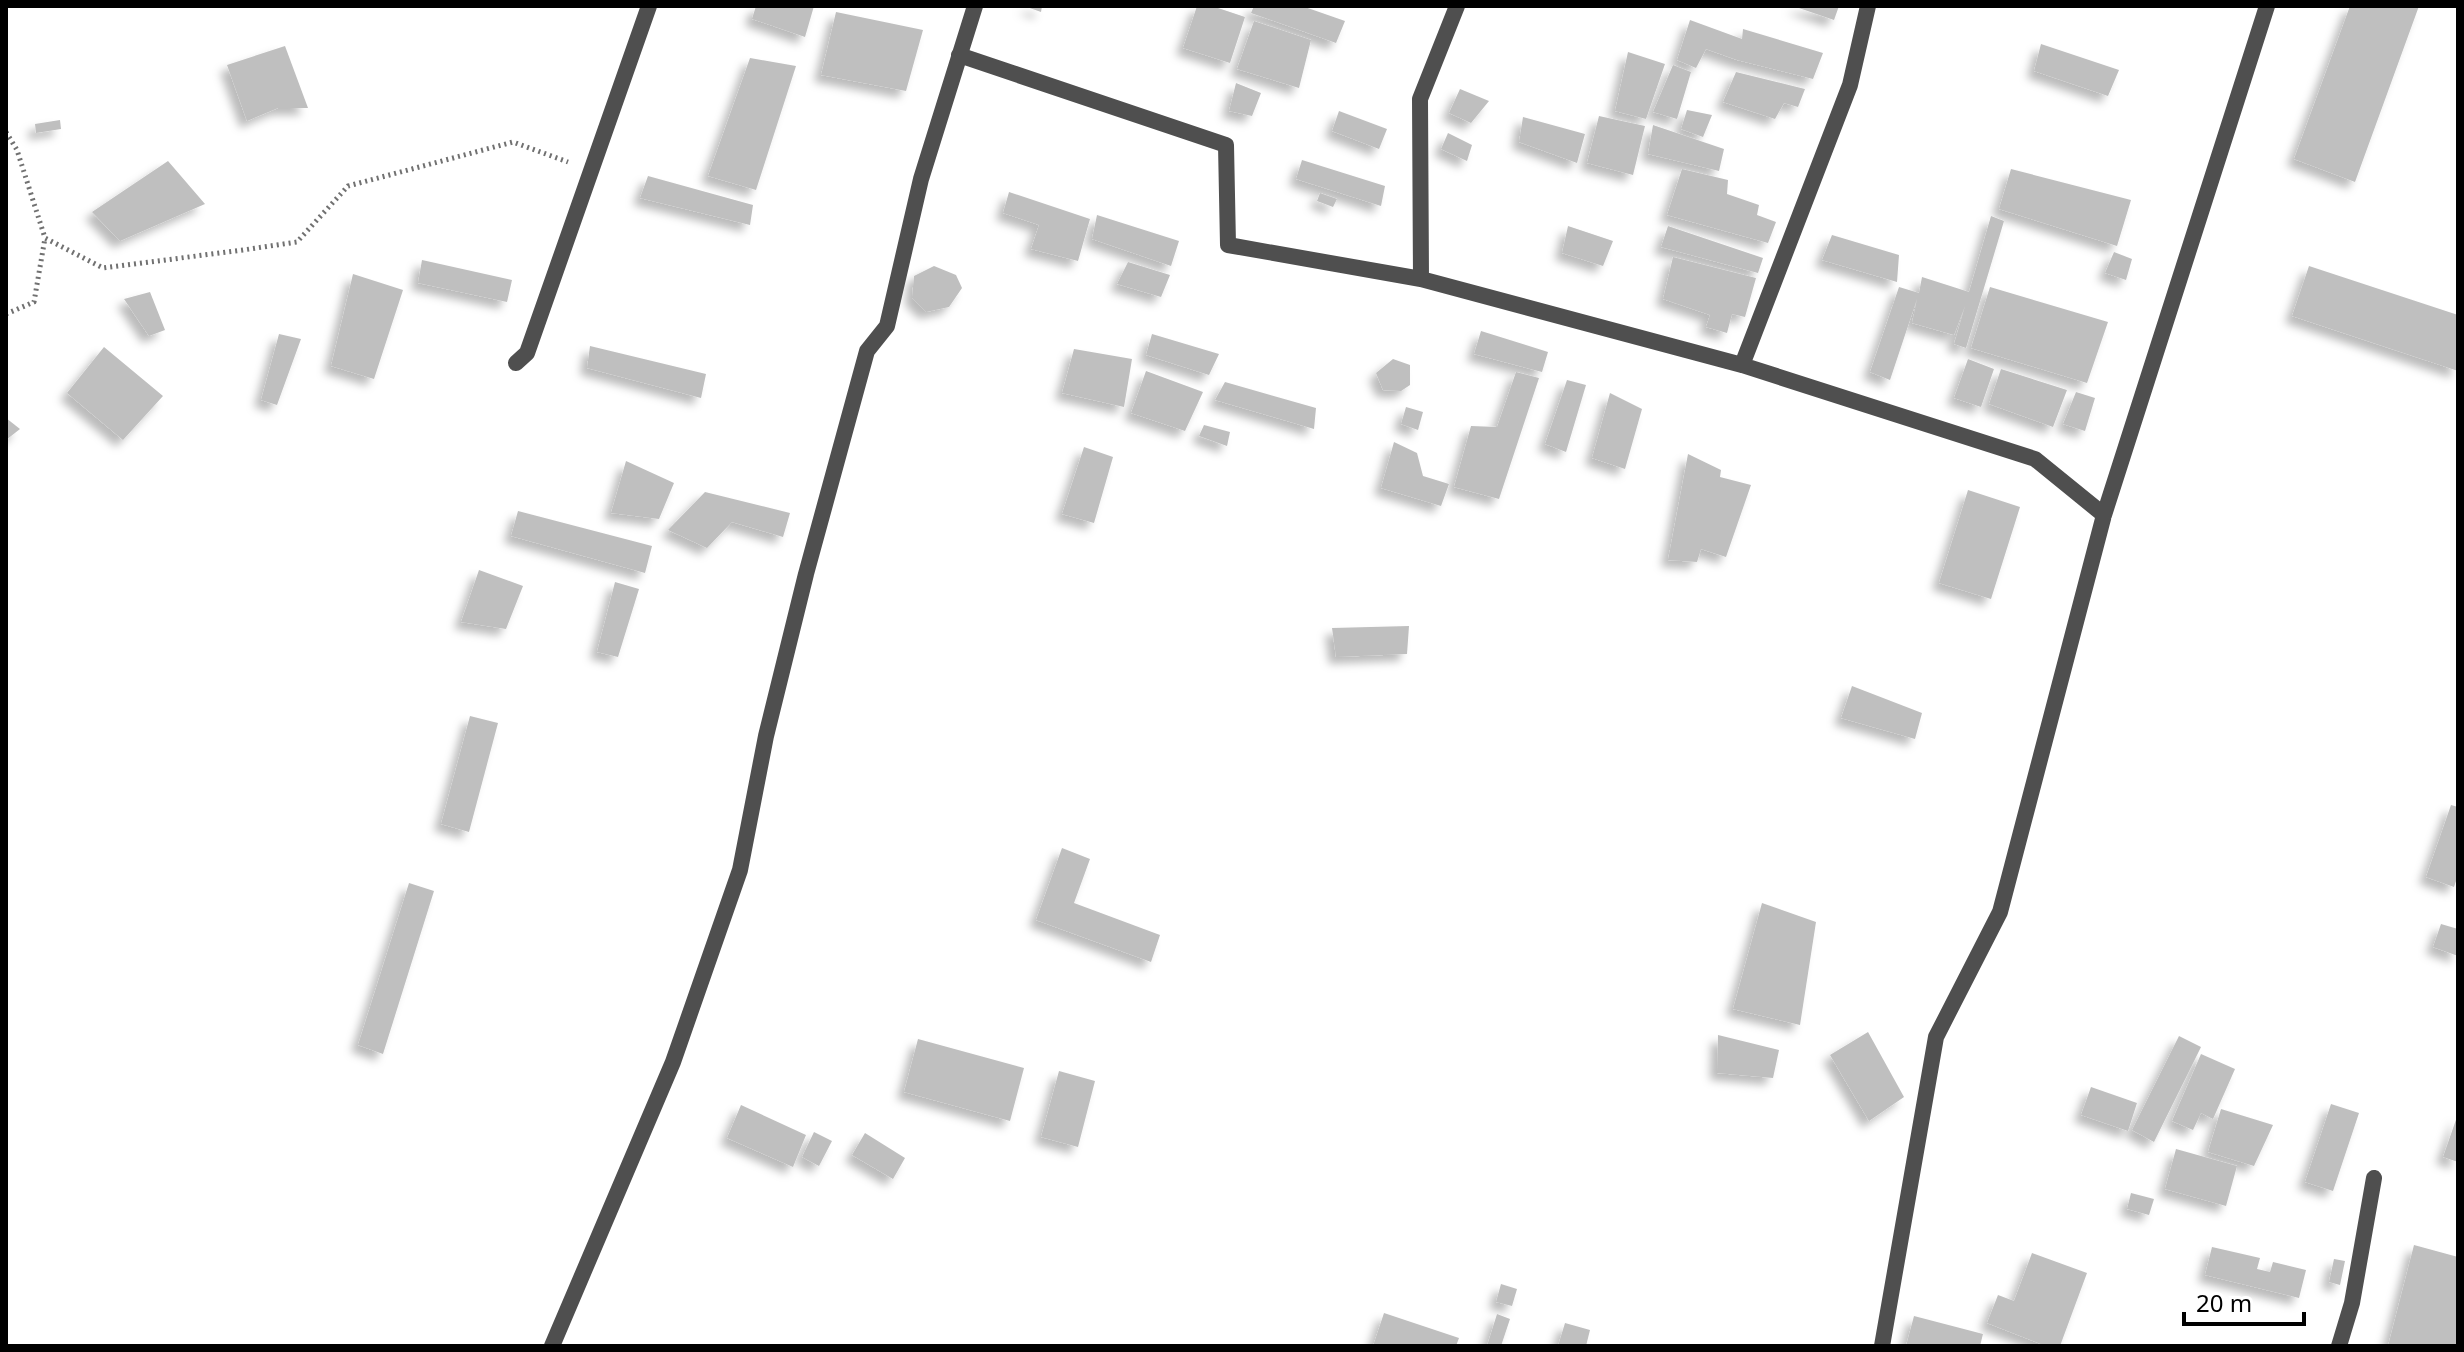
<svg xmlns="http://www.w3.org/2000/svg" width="2464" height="1352" font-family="'Noto Sans',sans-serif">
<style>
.building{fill:#bfbfbf;filter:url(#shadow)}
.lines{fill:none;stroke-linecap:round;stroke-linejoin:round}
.path{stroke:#717171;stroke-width:5;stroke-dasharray:2 4;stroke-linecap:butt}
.street{stroke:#4f4f4f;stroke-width:16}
</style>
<defs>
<filter id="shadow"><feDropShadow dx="-7" dy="7" stdDeviation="4" flood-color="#0004"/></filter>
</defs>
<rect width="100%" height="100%" fill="#fff"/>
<path class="building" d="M 756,6 L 814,6 L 805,37 L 752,19 Z
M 1024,6 L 1042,6 L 1041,12 Z
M 1197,6 L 1212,6 L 1245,17 L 1230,63 L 1183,48 Z
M 1254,6 L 1302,6 L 1345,21 L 1336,43 L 1251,13 Z
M 1793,6 L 1839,6 L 1834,20 Z
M 2350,6 L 2419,6 L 2355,182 L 2294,159 Z
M 836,12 L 923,30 L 906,91 L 821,75 Z
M 1690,20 L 1742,39 L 1743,29 L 1823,53 L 1813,79 L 1737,60 L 1706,49 L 1696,68 L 1677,60 Z
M 1254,21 L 1311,40 L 1299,88 L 1237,69 Z
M 2041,44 L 2119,70 L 2108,96 L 2034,71 Z
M 285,46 L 308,108 L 278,108 L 247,121 L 227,65 Z
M 1628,52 L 1665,64 L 1646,119 L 1615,111 Z
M 750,58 L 796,66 L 756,190 L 708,176 Z
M 1673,65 L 1691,72 L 1677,119 L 1653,112 Z
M 1736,72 L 1805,89 L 1798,107 L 1784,103 L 1775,119 L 1723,102 Z
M 1236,83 L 1261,93 L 1252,116 L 1229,111 Z
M 1460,89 L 1489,101 L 1471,123 L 1449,113 Z
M 1687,110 L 1712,115 L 1703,137 L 1681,129 Z
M 1339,111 L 1387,129 L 1379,149 L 1332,131 Z
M 1599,116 L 1645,126 L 1633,175 L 1587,163 Z
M 1523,117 L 1585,134 L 1577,163 L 1519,142 Z
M 60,120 L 61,129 L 36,133 L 35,124 Z
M 1653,125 L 1724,149 L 1719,171 L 1648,154 Z
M 1448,133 L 1472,145 L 1467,161 L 1441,149 Z
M 1302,160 L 1385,186 L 1381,206 L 1296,179 Z
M 168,161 L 205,204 L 120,241 L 92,212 Z
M 1682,169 L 1728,180 L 1727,194 L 1759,205 L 1757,215 L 1776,222 L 1768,243 L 1667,215 Z
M 2011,169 L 2131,200 L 2117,246 L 1999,209 Z
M 648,176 L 753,205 L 750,225 L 640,198 Z
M 1009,192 L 1090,219 L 1078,261 L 1031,249 L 1039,225 L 1003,213 Z
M 1320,193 L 1337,199 L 1333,207 L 1317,201 Z
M 1097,215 L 1179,241 L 1171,266 L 1092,239 Z
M 1991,216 L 2004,221 L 1966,348 L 1954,344 L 1965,306 L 1954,335 L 1912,323 L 1917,299 L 1890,380 L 1870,372 L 1899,287 L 1919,293 L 1922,277 L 1969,292 Z
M 1568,226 L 1613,241 L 1603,266 L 1562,253 Z
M 1668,226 L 1763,258 L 1758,273 L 1661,247 Z
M 1832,235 L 1899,255 L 1897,282 L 1822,260 Z
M 2114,252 L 2132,259 L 2126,280 L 2105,273 Z
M 1673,257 L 1756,278 L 1745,317 L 1732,314 L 1727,333 L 1706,327 L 1710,315 L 1663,299 Z
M 422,260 L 512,280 L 507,302 L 418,283 Z
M 1128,262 L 1170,275 L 1161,297 L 1117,284 Z
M 934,266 L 956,275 L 962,288 L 949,307 L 926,312 L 912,298 L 914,276 Z
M 2309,266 L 2458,315 L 2458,371 L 2292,316 Z
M 353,274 L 403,290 L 374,379 L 331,366 Z
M 1990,287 L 2108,322 L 2087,383 L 1971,348 Z
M 150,292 L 165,330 L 149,336 L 124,299 Z
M 1481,331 L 1548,352 L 1542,372 L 1474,354 Z
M 279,334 L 301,339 L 277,405 L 261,400 Z
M 1152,334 L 1219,354 L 1209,375 L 1146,355 Z
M 590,346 L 706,374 L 701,398 L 587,368 Z
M 104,347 L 163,396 L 123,440 L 67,393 Z
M 1074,349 L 1132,359 L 1124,407 L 1062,393 Z
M 1393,359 L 1410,365 L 1410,385 L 1401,391 L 1383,390 L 1376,373 Z
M 1968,359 L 1994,369 L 1981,407 L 1954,398 Z
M 2001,369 L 2067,390 L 2053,427 L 1989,404 Z
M 1146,371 L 1203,392 L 1185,431 L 1131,413 Z
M 1516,372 L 1539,378 L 1499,499 L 1454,487 L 1471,426 L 1497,427 Z
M 1567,380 L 1586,385 L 1566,452 L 1545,444 Z
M 1225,382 L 1316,408 L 1314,429 L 1215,400 Z
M 2076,392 L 2095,398 L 2085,431 L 2063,424 Z
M 1610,393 L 1642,409 L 1625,469 L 1592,458 Z
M 1406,407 L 1423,412 L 1418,430 L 1401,424 Z
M 6,418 L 20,429 L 6,440 Z
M 1204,425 L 1230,432 L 1227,446 L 1199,436 Z
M 1394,442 L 1417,453 L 1423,476 L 1449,484 L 1441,506 L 1381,488 Z
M 1084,447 L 1113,457 L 1094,523 L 1062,514 Z
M 1688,454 L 1721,470 L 1720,477 L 1751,485 L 1726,557 L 1701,549 L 1697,562 L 1668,560 Z
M 626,461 L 674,483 L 659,519 L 611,513 Z
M 1968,490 L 2020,507 L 1991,599 L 1939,583 Z
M 705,492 L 790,513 L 783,537 L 732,522 L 707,548 L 668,530 Z
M 518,511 L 652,546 L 645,573 L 511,536 Z
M 479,570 L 523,586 L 506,629 L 461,622 Z
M 615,582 L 639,589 L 618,657 L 597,652 Z
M 1409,626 L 1407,654 L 1336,657 L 1332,628 Z
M 1852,686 L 1922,713 L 1915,739 L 1841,718 Z
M 470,716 L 498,723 L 469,832 L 441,824 Z
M 2451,805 L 2458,807 L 2458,875 L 2454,887 L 2426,877 Z
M 1062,848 L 1090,859 L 1074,903 L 1160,935 L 1151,962 L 1036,920 Z
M 409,883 L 434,891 L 383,1054 L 358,1045 Z
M 1762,903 L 1816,922 L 1800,1025 L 1733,1009 Z
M 2441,924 L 2458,929 L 2458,956 L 2433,947 Z
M 1868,1032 L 1904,1097 L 1869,1121 L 1830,1055 Z
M 1718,1035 L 1779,1050 L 1773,1078 L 1717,1073 Z
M 2179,1036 L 2201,1047 L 2154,1142 L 2132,1130 Z
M 918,1039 L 1024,1068 L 1010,1121 L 904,1092 Z
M 2201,1054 L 2235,1069 L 2213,1119 L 2201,1113 L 2193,1130 L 2172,1121 Z
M 1059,1071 L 1095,1081 L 1078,1147 L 1041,1137 Z
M 2091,1087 L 2137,1103 L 2128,1131 L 2081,1115 Z
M 2331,1104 L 2359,1113 L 2333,1191 L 2305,1182 Z
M 741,1105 L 806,1135 L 793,1167 L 727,1138 Z
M 2221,1109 L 2273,1125 L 2254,1166 L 2208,1152 Z
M 2458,1114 L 2458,1162 L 2443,1157 Z
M 814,1132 L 832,1141 L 819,1166 L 802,1157 Z
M 865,1133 L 905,1158 L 893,1179 L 852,1155 Z
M 2176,1149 L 2237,1166 L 2226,1206 L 2165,1189 Z
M 2131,1193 L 2154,1199 L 2149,1215 L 2127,1209 Z
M 2414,1245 L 2458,1257 L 2458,1346 L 2388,1346 Z
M 2212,1247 L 2260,1258 L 2257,1269 L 2270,1272 L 2273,1262 L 2306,1270 L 2299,1298 L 2205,1275 Z
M 2032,1253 L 2087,1273 L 2060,1346 L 2046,1346 L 1987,1323 L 1998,1295 L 2014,1301 Z
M 2334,1259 L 2345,1261 L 2340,1285 L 2329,1282 Z
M 1501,1284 L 1517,1289 L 1512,1306 L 1496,1302 Z
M 1384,1313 L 1459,1338 L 1456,1346 L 1373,1346 Z
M 1497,1314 L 1510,1319 L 1501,1346 L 1487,1346 Z
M 1914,1316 L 1983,1334 L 1980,1346 L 1906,1346 Z
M 1565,1323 L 1590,1330 L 1586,1346 L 1558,1346 Z"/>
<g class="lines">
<path class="path" d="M 6,132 L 17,150 L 45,238 L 103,268 L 243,250 L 297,242 L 348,186 L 513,142 L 568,162
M 6,314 L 34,302 L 45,238"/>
<path class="street" d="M 959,55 L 1226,145 L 1228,245 L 1421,279 L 1742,365 L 2035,459 L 2104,515
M 1421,279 L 1420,99 L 1457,6
M 516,363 L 527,353 L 649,6
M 1742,365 L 1850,85 L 1868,6
M 552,1346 L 673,1062 L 740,870 L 766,736 L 806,574 L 867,351 L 887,326 L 921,179 L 975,6
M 1882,1346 L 1936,1037 L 2000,912 L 2104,515 L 2267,6
M 2339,1346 L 2352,1303 L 2374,1178"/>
</g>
<rect width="2464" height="1352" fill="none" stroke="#000000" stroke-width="16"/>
<path d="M2184 1312v12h120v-12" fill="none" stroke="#000000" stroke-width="4"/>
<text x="2196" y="1312" font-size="24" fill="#000000" stroke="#ffffff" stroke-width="6" paint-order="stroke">20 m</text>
</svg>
